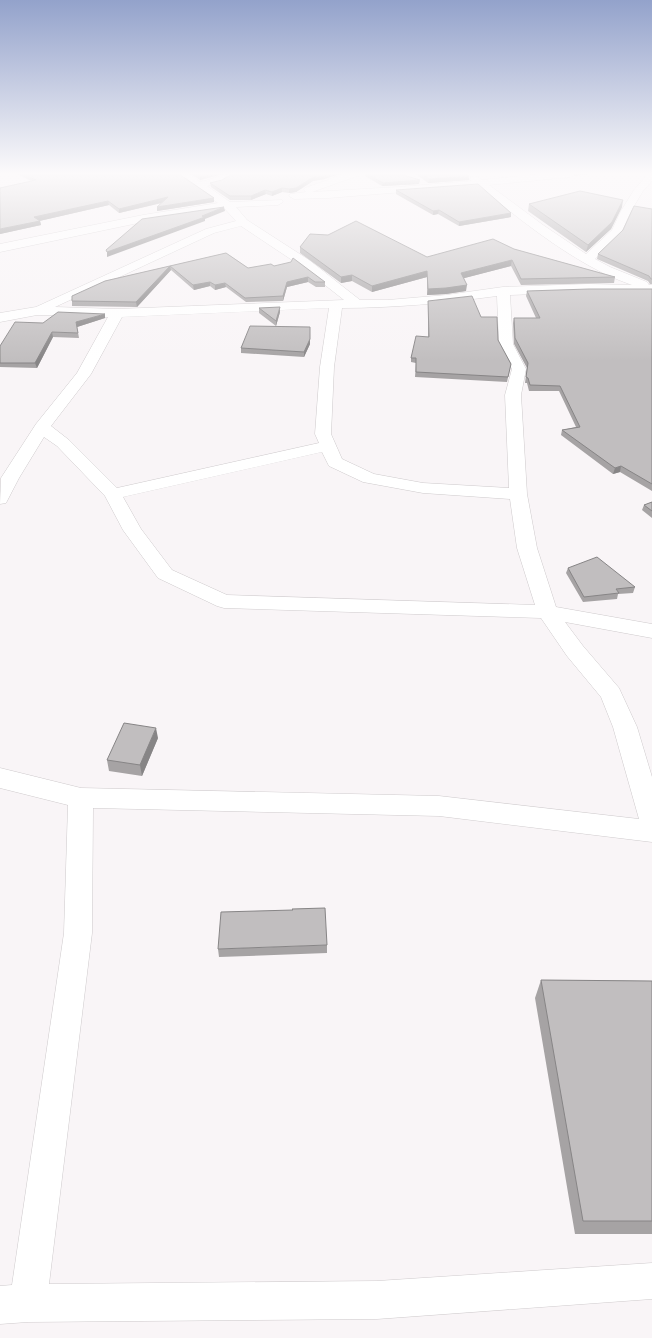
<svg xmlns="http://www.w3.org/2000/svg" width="652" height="1338" font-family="Poppins,sans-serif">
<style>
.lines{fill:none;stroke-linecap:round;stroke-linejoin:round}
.minor-casing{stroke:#cecacc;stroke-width:1}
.minor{fill:#fff;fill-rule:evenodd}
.wall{fill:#a6a3a4}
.shaded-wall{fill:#878586}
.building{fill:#c1bebf;stroke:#878586}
</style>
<rect width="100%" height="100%" fill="#f9f5f7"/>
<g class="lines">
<defs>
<path id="minor" d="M 177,174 L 189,174 L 200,182 C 213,179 222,174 235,174 L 221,183 L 207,186 L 230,202 L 282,200 L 283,202 L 278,205 L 236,207 L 247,220 L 309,260 L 360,300 L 388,300 L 446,295 L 503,287 L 588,284 L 632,285 C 621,281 611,277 601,272 C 556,249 517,217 478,186 L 328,198 L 294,199 L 289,196 L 290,194 L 306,192 L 304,190 L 305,188 L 344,174 L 358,174 L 357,176 L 312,192 L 398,187 L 471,181 L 470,179 L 471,177 L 475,176 L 482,180 L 541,174 L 575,174 L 570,177 L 489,185 L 543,225 L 586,254 L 612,230 L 621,211 L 634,190 L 648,174 L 652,174 L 652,181 L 643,191 L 631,211 L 621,233 L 595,259 L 610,267 L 647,282 L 649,285 L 652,285 L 652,293 L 588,292 L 510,295 L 513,344 L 526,369 L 521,395 L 527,494 L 537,548 L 556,607 L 652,624 L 652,638 L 565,622 L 583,646 L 619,688 L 637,727 L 652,777 L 652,842 L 439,816 L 93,808 L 92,933 L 49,1284 L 377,1281 L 652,1263 L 652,1299 L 377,1319 L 28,1322 L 0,1324 L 0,1286 L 12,1285 L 64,933 L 68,805 L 0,788 L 0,768 L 81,788 L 439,796 L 639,819 L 613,727 L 601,697 L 567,656 L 541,618 L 224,608 L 217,606 L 158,578 L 123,530 L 105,496 L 57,446 L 44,437 L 19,478 L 6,503 L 0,504 L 1,478 L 36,424 L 77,373 L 108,317 L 37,315 L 0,322 L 0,313 L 36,307 L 206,229 L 236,221 L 225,209 L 143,222 L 0,252 L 0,244 L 143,215 L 218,203 ZM 241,226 L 301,266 L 344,300 L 117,309 L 55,307 L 214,233 ZM 497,296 L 499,344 L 512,369 L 505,395 L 509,488 L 423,483 L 374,474 L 342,459 L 331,434 L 334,367 L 342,308 C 394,308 445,303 497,296 ZM 329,308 L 320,367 L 315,434 L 319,443 L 117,488 L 69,440 L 51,426 L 91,374 L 122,317 ZM 322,452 L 329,466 L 363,482 L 423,493 L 510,499 L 517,548 L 535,605 L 227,595 L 172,570 L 141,529 L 123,497 Z"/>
</defs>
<use href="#minor" class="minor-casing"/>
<use href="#minor" class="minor"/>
</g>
<path class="wall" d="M 17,174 L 179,174 L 214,198 L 214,202 L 157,211 L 162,203 L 119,213 L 109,205 L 39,221 L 40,221 L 41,225 L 0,234 L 31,181 Z
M 191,174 L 223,174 L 200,180 Z
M 365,174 L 400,174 L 419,184 L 382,186 L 365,176 Z
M 416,174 L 467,174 L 469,176 L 469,180 L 428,183 Z
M 325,179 L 313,181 L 296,192 L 289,193 L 282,192 L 272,196 L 266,194 L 251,200 L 230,200 L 211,187 L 210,183 L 222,180 Z
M 396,190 L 511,213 L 511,217 L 459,226 L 438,214 L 433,215 L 396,194 Z
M 529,204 L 622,207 L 611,229 L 586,252 L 528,211 Z
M 652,209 L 652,284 L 650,284 L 648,281 L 597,259 L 598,254 Z
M 300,247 L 427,257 L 514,249 L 615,277 L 614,283 L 521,285 L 511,266 L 464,278 L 466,291 L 446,294 L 427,295 L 427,277 L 372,292 L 352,281 L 341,283 L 300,253 Z
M 226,253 L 248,268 L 274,266 L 325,282 L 325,287 L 316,287 L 308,282 L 287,287 L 283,301 L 246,302 L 226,287 L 215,290 L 210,286 L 194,290 L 171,270 L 137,307 L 72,306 L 72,301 L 105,281 Z
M 652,289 L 652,491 L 620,472 L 613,474 L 561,435 L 562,430 L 576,427 L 559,391 L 529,391 L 527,383 L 525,383 L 527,368 L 514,344 L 513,323 L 514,318 L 536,318 L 526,296 L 527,291 Z
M 428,301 L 481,317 L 498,340 L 511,364 L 507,382 L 415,377 L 416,363 L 411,362 L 411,358 L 428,337 Z
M 259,308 L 280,312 L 276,326 L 259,313 Z
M 105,318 L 77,327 L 79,338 L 53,337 L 37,368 L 0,367 L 0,346 L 43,323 Z
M 310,327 L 310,344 L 304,357 L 241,353 L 241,348 Z
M 652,502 L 652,518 L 642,510 L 644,505 Z
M 568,568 L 635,587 L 633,593 L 618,594 L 617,599 L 583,602 L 566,573 Z
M 158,738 L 142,776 L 109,771 L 107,760 Z
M 327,945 L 327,953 L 219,957 L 218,949 Z
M 541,980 L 652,981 L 652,1234 L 575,1234 L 535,998 Z"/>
<path class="shaded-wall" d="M 209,174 L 223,174 L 200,180 L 200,177 Z
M 329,174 L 340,174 L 325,179 L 313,181 L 296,192 L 289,193 L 289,189 L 313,177 Z
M 574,174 L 588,174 L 574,176 Z
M 469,176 L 469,180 L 428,183 L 429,179 Z
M 420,180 L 419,184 L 382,186 L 383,183 Z
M 282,188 L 282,192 L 272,196 L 272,192 Z
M 265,190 L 266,194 L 251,200 L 251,196 Z
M 168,197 L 169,201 L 119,213 L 119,209 Z
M 214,198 L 214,202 L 157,211 L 157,207 Z
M 623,200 L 622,207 L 611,229 L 586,252 L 588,245 Z
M 108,201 L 109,205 L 35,222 L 34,217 Z
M 224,207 L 225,211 L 205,219 L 205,221 L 107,257 L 107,252 L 202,216 Z
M 439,210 L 438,214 L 433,215 L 433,211 Z
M 511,213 L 511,217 L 459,226 L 459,222 Z
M 40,221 L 41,225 L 0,234 L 0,229 Z
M 512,260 L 511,266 L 461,279 L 461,273 Z
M 170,266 L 171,270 L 137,307 L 136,302 Z
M 427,271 L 427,277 L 372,292 L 372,286 Z
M 352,275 L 352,281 L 341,283 L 341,277 Z
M 308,277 L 308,282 L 287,287 L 283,301 L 283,296 L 287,282 Z
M 210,282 L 210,286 L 194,290 L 193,285 Z
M 225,283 L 226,287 L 215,290 L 215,285 Z
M 467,285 L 466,291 L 446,294 L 427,295 L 428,289 Z
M 280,307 L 280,312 L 276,326 L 276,321 Z
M 105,314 L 105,318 L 77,327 L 79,338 L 76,322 Z
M 52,332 L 53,337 L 37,368 L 35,363 Z
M 310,339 L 310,344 L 304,357 L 304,352 Z
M 621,466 L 620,472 L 613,474 L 615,468 Z
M 156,728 L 158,738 L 142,776 L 140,765 Z"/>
<path class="building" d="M 23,174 L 179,174 L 214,198 L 157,207 L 168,197 L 119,209 L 108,201 L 34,217 L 40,221 L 0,229 L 0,188 L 36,180 Z
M 196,174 L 209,174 L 200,177 Z
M 232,174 L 329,174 L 325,175 L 313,177 L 296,188 L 289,189 L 282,188 L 272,192 L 265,190 L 251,196 L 230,196 L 210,183 L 222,180 Z
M 367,174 L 400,174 L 420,180 L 383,183 Z
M 422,174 L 467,174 L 469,176 L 429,179 Z
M 478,184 L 511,213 L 459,222 L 439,210 L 433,211 L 396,190 Z
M 580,191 L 623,200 L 612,222 L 588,245 L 529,204 Z
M 634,206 L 652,209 L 652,279 L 651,279 L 649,276 L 598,254 L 623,230 Z
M 224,207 L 202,216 L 205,217 L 107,252 L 106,250 L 142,219 Z
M 356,221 L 427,257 L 493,239 L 514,249 L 615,277 L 521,279 L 512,260 L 461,273 L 467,285 L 446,288 L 428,289 L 427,271 L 372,286 L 352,275 L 341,277 L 300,247 L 310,234 L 328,235 Z
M 226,253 L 248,268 L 271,264 L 274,266 L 291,262 L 293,258 L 325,282 L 315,282 L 308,277 L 287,282 L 283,296 L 245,298 L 225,283 L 215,285 L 210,282 L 193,285 L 170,266 L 136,302 L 72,301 L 72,296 L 105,281 Z
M 589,289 L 652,289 L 652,484 L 621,466 L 615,468 L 562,430 L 580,427 L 560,386 L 530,385 L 528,378 L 526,377 L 528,363 L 515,338 L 514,318 L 540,318 L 527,291 Z
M 472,296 L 481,317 L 497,317 L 498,340 L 511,364 L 508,377 L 416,372 L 416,358 L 411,358 L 416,336 L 429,337 L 428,301 Z
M 280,307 L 276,321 L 259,308 Z
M 58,312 L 105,314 L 76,322 L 78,333 L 52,332 L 35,363 L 0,363 L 0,346 L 15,322 L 43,323 Z
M 250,326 L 310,327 L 310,339 L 304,352 L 241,348 Z
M 652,502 L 652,511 L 644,505 Z
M 597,557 L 635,587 L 616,589 L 619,593 L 584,597 L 568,568 Z
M 124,723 L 156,728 L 140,765 L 107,760 Z
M 325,908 L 327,945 L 218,949 L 221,912 L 293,910 L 292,909 Z
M 541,980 L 652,981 L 652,1221 L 583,1221 Z"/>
<linearGradient id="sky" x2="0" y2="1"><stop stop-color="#93a2cb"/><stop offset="0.48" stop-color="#fcfafb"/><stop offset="1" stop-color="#fcfafb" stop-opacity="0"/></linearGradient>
<rect width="652" height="361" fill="url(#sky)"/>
</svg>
